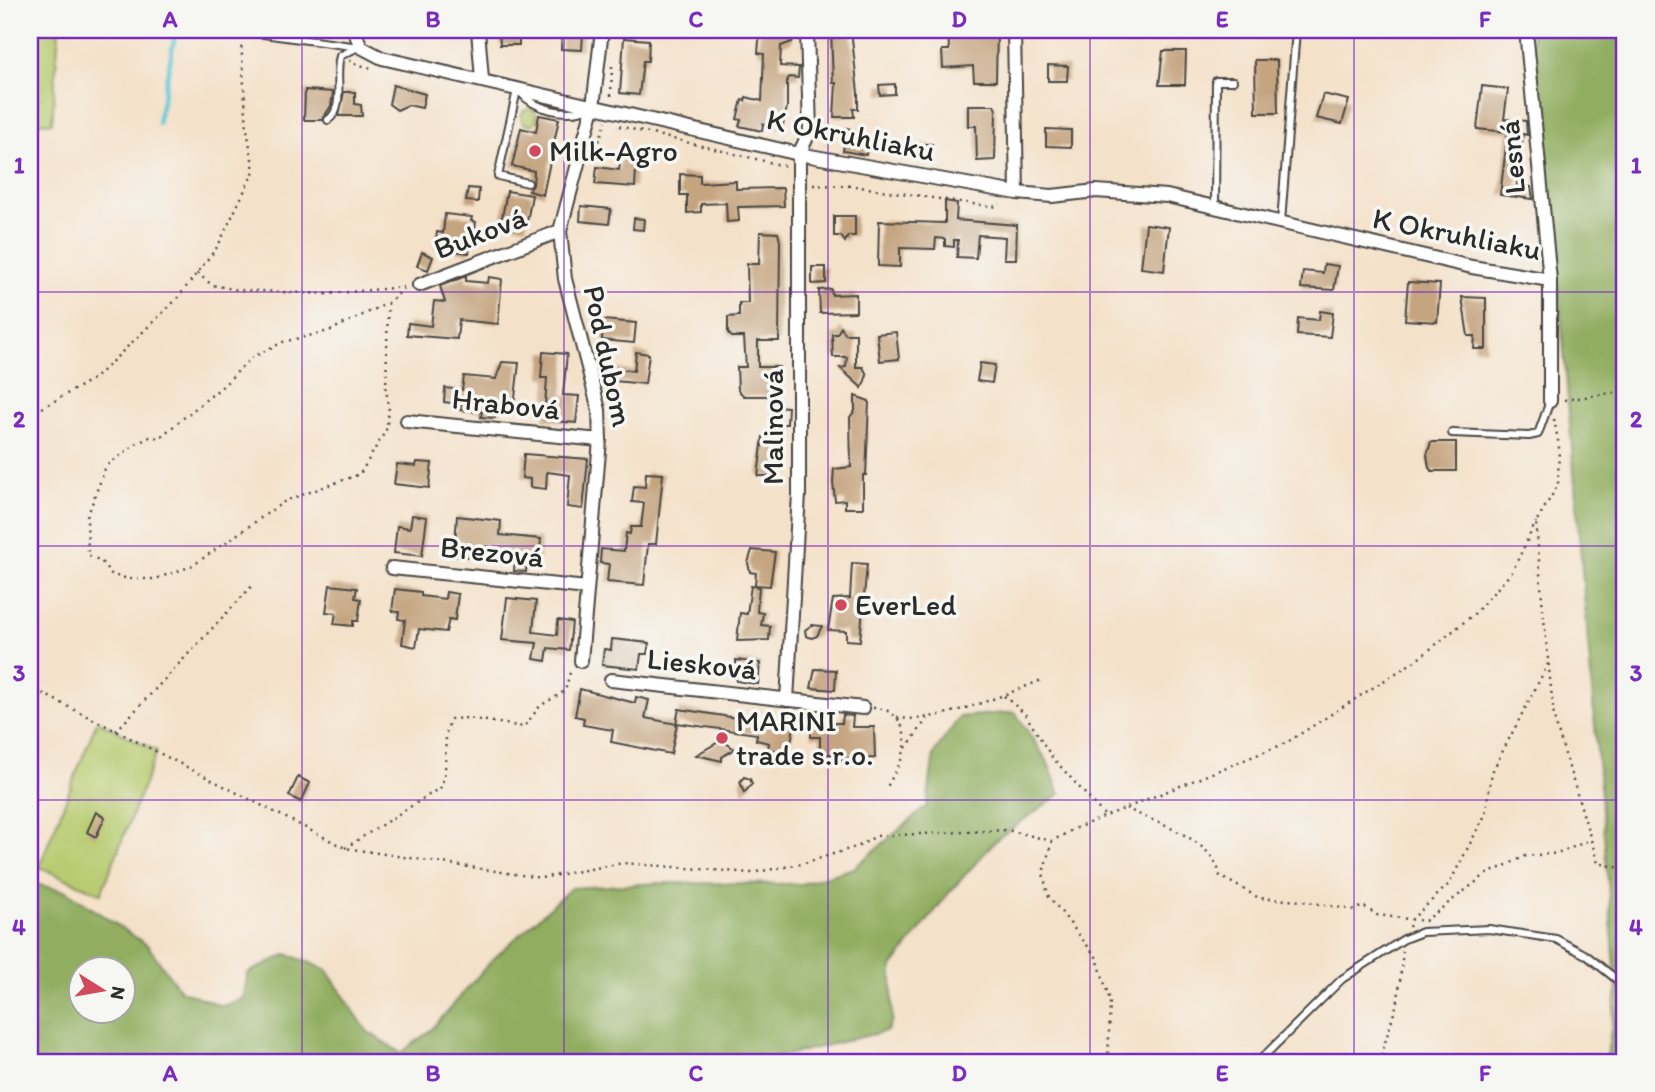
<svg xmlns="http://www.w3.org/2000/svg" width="1655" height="1092" font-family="Itim,sans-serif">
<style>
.green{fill:#b7ca6e;stroke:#717a4c;stroke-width:2}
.forest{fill:#91ae61;stroke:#5e6c46;stroke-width:2;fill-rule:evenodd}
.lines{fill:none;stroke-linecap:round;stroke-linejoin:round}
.stream{stroke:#5dc7d8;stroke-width:4.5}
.building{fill:#c5a480}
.lane-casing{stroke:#494643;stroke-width:10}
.street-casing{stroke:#494643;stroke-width:16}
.path{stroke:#494643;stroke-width:2.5;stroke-dasharray:2 5;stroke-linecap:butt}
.lane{stroke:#fff;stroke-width:6}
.street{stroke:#fff;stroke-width:12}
.grid{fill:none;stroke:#7b2cbf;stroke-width:2;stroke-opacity:0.55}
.poi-dot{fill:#d1495b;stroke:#f6f6f2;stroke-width:2.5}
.labels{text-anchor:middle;stroke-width:7;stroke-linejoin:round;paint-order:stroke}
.street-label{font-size:30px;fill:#2b2b2b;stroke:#f6f6f2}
.poi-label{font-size:30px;fill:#2b2b2b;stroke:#f6f6f2;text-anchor:start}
.neatline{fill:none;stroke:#7b2cbf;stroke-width:2.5}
.grid-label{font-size:23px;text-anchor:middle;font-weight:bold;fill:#7b2cbf}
</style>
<rect width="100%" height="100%" fill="#f6f6f2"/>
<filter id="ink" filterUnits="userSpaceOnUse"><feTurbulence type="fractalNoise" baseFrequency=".0143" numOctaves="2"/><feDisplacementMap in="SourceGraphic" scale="14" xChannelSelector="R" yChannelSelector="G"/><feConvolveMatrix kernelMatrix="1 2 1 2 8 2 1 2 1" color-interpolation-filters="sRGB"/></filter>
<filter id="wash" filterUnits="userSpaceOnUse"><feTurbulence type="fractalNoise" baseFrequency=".00686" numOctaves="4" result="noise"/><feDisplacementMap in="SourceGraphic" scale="28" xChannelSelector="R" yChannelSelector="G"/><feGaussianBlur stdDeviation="1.57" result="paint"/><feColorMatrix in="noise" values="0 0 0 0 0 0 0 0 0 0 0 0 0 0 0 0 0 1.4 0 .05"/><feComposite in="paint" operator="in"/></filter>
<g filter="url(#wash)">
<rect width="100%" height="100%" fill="#f4e1c9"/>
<path class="green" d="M 30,30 L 59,30 L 52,123 L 30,122 Z
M521 117a8 8 0 1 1 16 0a8 8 0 1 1-16 0Z
M 97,721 L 157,751 L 101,894 L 39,867 Z"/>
<path class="forest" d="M 1531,30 L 1625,30 L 1625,1062 L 1606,1062 L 1617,992 L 1553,219 Z
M 1015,712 L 1047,761 L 1060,794 L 997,839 L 948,894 L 892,967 L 892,1020 L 887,1031 L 757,1062 L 30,1062 L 30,883 L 66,891 L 147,945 L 180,990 L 222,1006 L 243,999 L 248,973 L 287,954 L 326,969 L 367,1031 L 401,1053 L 432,1029 L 492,960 L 571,888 L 660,883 L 801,884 L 854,868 L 927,806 L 934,753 L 960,717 ZM 80,970 L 122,970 L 122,1012 L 80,1012 Z"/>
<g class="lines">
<path class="stream" d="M 158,123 L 176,30"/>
</g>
<g id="blocks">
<path class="building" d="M 499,30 L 519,30 L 519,45 L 500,45 Z
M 562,30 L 583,33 L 582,50 L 561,49 Z
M 760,30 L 793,30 L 792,42 L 781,46 L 780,66 L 799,67 L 798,78 L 789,77 L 787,81 L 787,107 L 782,129 L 763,124 L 762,131 L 739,126 L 741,120 L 737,119 L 742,100 L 745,101 L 746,97 L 762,101 L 764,54 L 758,53 Z
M 831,30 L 851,30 L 858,93 L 858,109 L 853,109 L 854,117 L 834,117 L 836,83 L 833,83 Z
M 948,30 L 997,30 L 996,81 L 974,81 L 973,66 L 943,68 L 942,50 L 949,50 Z
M 624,38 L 649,40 L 648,61 L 643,61 L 639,95 L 620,93 Z
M 1163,51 L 1186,51 L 1185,85 L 1159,85 Z
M 1255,60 L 1277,60 L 1278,113 L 1256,113 Z
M 1048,65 L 1068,66 L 1067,81 L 1048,81 Z
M 895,84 L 895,94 L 880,95 L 879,85 Z
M 393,85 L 425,94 L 422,108 L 408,105 L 397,110 L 389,104 Z
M 1482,86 L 1508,89 L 1504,119 L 1526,121 L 1527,135 L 1523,134 L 1517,185 L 1531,187 L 1533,199 L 1500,195 L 1508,132 L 1477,129 Z
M 305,90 L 333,92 L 331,106 L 322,120 L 304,120 Z
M 344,92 L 355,92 L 355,104 L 361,105 L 362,116 L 339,116 Z
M 1323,94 L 1349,100 L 1342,124 L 1316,118 Z
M 968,105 L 994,105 L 996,110 L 995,160 L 977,161 L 976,126 L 968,126 Z
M 539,115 L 559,119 L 543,195 L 529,191 L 533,185 L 534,171 L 512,166 L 521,128 L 536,132 Z
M 847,128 L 869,136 L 866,155 L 843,151 Z
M 1046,129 L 1071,130 L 1071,147 L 1046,146 Z
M 921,144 L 932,144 L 932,157 L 921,157 Z
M 622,152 L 637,153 L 635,187 L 595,184 L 597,167 L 619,170 Z
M 680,174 L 700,175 L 700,183 L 736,181 L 736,189 L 783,188 L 784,206 L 738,207 L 739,221 L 727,222 L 726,203 L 701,204 L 701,212 L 687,213 L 687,195 L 680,195 Z
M 468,188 L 479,189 L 478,202 L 466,201 Z
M 507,191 L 532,195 L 526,227 L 501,223 Z
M 945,201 L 957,203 L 956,220 L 1017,225 L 1016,259 L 1004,259 L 1005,237 L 978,235 L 976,258 L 957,257 L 958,240 L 954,240 L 954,247 L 945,246 L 945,239 L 936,238 L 935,249 L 900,248 L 900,267 L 878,266 L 879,221 L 945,223 Z
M 581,206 L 611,209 L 609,224 L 580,221 Z
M 445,214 L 472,217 L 471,221 L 476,222 L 473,244 L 470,244 L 469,253 L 435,248 L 437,232 L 443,233 Z
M 834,216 L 855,216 L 855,236 L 848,236 L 845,242 L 841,236 L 834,236 Z
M 634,218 L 644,219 L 643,230 L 633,229 Z
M 1146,224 L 1169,227 L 1164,271 L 1141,268 Z
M 760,232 L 778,233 L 780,241 L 779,341 L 758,341 L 758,367 L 779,367 L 779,381 L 770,381 L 771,396 L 744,396 L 738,390 L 737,367 L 746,367 L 744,337 L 732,337 L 728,333 L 728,317 L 739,316 L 739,303 L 748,303 L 747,264 L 759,264 Z
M 422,252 L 433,257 L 428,270 L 417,266 Z
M 1324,264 L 1338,266 L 1334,290 L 1301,288 L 1303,271 L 1323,273 Z
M 812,267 L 826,267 L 826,283 L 812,284 Z
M 466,276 L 466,281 L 488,283 L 489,277 L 502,279 L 498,324 L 459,320 L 457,339 L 407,335 L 408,323 L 431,326 L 434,301 L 445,302 L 440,286 Z
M 1408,282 L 1440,284 L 1437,322 L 1405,320 Z
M 831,289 L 832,295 L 856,294 L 856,312 L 820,313 L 819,290 Z
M 1462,297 L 1486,298 L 1486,349 L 1474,349 L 1475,336 L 1468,336 Z
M 1320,311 L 1333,313 L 1330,337 L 1297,335 L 1298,318 L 1319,320 Z
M 603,320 L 636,323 L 634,343 L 602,340 Z
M 841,327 L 845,334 L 856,334 L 856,367 L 863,367 L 867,375 L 862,388 L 840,368 L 846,367 L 847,357 L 833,357 L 832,334 L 837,334 Z
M 896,332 L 899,359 L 880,361 L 877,334 Z
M 543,352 L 567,354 L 563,395 L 579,396 L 576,423 L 544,420 L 547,378 L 541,378 Z
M 636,352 L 649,354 L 645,384 L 615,381 L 616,369 L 634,371 Z
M 502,362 L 519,363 L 514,406 L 502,405 L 502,412 L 496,412 L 495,418 L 481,417 L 482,412 L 460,410 L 461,404 L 444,402 L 445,388 L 462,390 L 464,376 L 496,379 Z
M 980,363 L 995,365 L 992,383 L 977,381 Z
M 855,396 L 869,401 L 866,475 L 863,475 L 863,508 L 845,508 L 845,500 L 835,501 L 833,482 L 834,469 L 851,467 L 850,417 L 855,411 Z
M 775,406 L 788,407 L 787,424 L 774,424 Z
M 763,437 L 781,437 L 779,476 L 758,476 Z
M 1431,442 L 1456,442 L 1456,471 L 1432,471 L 1429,468 L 1427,455 Z
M 524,454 L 588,459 L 583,509 L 567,507 L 570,475 L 547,472 L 546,489 L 530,487 L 530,479 L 522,478 Z
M 417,462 L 432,463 L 429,488 L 394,484 L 397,464 L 416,466 Z
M 646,473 L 663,474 L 656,544 L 648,544 L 644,585 L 607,582 L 609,564 L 600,563 L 601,549 L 624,551 L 626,533 L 630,534 L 631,527 L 641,527 L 644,503 L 632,502 L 634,486 L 645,487 Z
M 412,515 L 427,517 L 422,556 L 394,553 L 397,526 L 410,528 Z
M 457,516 L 501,521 L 500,535 L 541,539 L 539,561 L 527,560 L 526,572 L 514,571 L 515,560 L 454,556 Z
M 752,550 L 775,552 L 770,586 L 755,585 L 756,573 L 750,572 L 748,563 Z
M 852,563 L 867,564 L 860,641 L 846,640 L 846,631 L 828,630 L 833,599 L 850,598 Z
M 330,585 L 357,588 L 355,598 L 361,599 L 358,621 L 353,621 L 353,626 L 334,624 L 336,613 L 326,612 Z
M 751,586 L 759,587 L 757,612 L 763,613 L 761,625 L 770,626 L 769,640 L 737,641 L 740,613 L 747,614 Z
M 395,589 L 421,592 L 421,596 L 445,599 L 446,592 L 458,594 L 455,620 L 449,619 L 446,632 L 419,629 L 416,647 L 402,644 L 405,620 L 398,619 L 399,612 L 392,611 Z
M 507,598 L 536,601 L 533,632 L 557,635 L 558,620 L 572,622 L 569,650 L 548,648 L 546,661 L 534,659 L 537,643 L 502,640 Z
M 812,625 L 822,626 L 817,636 L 812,638 L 806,636 L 805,630 Z
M 612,639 L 649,643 L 647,654 L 641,654 L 639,669 L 602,665 L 604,649 L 611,650 Z
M 736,660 L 760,663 L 758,684 L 736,681 Z
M 815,669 L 836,670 L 835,690 L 811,688 Z
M 580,689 L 635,703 L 636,697 L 649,700 L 645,718 L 677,724 L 671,754 L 611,742 L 613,730 L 583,725 L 584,718 L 575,716 Z
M 679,709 L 794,727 L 789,753 L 768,749 L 769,743 L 756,740 L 757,734 L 676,723 Z
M 843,715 L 853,716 L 852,727 L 874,727 L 875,758 L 836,759 L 836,754 L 820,754 L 820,737 L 811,737 L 811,723 L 842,723 Z
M 722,740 L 734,749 L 722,757 L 722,761 L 696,755 Z
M 298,777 L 310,783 L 301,802 L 289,796 Z
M 744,777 L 750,779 L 752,784 L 744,793 L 740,782 Z
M 96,812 L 105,817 L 96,837 L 87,832 Z"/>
</g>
</g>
<g filter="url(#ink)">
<use href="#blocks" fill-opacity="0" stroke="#494643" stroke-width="2"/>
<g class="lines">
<defs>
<path id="lane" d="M 240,31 L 359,47
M 517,90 L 498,176 L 528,183
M 520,92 C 535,110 567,117 589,108
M 328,120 C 346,107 334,76 340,56 L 356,48
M 1215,206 L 1216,81 L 1233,81
M 1281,222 L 1296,30
M 1452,433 L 1529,436 L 1538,434 L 1550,401
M 1258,1062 L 1342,979 L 1404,939 L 1422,932 L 1489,929 L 1556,939 L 1586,955 L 1625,986"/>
<path id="street" d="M 354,30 L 361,47 L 382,58 L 799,154 L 1017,193 L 1052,196 L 1096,191 L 1167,196 L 1472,267 L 1550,280 L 1550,401
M 478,30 L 482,79
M 1014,30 L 1017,193
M 1526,30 L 1550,280
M 419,285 L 560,231
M 407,421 L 600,440
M 392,568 L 587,588
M 581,661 L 600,440 L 599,410 L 565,279 L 560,231 L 593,107 L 602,30
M 611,680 L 863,708
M 787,700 L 799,494 L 799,154 L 810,131 L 807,30"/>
</defs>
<use href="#lane" class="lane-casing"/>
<use href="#street" class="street-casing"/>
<path class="path" d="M 350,60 L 351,63 L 372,68
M 611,96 L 612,65
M 619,126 L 785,166
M 824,132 L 826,146
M 597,148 L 606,121
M 813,185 L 854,186 L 993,207 L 1000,204
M 197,273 L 212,285 L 238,290 L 326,294 L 405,287
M 388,303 L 386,388 L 389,411 L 386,430 L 360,474 L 285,501 L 192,566 L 155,579 L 130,579 L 112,575 L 101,561 L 88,555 L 87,517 L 106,466 L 136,444 L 150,437 L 159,438 L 224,385 L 251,358 L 283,342 L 329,331 L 388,303 L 407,286
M 1564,400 L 1625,391
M 30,415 L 96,377 L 176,300 L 218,246 L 254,171 L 247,129 L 241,42
M 1554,419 L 1559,446 L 1558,485 L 1536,522 L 1542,599 L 1554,718 L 1598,863 L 1625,869
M 30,687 L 345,848 L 541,878 L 623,863 L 751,873 L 801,864 L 859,846 L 876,836 L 1008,830 L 1052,841 L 1074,829 L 1286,743 L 1418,659 L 1474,614 L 1512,572 L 1536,522
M 1004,696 L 1025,714 L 1052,757 L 1105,816
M 873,708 C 886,708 895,713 901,724 C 912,748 898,766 887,787
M 897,717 C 927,727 1013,692 1044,679
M 116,731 L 252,586
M 906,748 L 927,719
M 1126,808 C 1156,824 1214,838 1220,876 L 1259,898 L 1302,901 L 1354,910 L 1363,906 L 1377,915 L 1425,921 L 1485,875 L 1526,856 L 1559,853 L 1590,840
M 1052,841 L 1043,873 L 1048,895 L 1097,958 L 1110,1001 L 1108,1062
M 345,848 L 440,788 C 451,765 440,742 451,719 L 468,718 L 524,727 L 540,706 L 565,691 L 571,669
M 1409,927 L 1412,919 L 1449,884 L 1485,815 L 1492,772 L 1549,662
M 1379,1062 L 1398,1000 L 1403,950"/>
<use href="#lane" class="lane"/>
<use href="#street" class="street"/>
</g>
</g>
<path class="grid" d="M 302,30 L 302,1062M 564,30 L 564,1062M 828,30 L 828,1062M 1090,30 L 1090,1062M 1354,30 L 1354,1062M 30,292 L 1625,292M 30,546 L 1625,546M 30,800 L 1625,800"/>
<g class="poi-dot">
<circle cx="535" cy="151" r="7"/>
<circle cx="841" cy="605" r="7"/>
<circle cx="722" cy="738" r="7"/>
</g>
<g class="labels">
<g class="street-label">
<text transform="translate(851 135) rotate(11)" y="10">K Okruhliaku</text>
<text transform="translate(1512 157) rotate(-95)" y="10">Lesná</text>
<text transform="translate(480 233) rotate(-21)" y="10">Buková</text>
<text transform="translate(1457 234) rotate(11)" y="10">K Okruhliaku</text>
<text transform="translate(608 356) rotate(78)" y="10">Pod dubom</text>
<text transform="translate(506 404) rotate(6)" y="10">Hrabová</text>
<text transform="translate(773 427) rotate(-90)" y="10">Malinová</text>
<text transform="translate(492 552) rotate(6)" y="10">Brezová</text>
<text transform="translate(702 664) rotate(6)" y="10">Liesková</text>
</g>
<g class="poi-label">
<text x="549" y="161">Milk-Agro</text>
<text x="855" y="615">EverLed</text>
<text x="736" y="731">MARINI<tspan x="736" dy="34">trade s.r.o.</tspan></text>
</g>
</g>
<rect width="1655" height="1092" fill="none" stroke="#f6f6f2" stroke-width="77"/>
<g transform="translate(102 990) rotate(101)"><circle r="33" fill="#f6f6f2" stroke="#a5a5a2" stroke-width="2"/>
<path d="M0-5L12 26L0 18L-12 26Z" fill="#d1495b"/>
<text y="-10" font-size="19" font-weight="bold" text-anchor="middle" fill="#2b2b2b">N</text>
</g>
<rect x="38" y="38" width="1578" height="1016" class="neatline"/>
<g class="grid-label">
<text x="170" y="27">A</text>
<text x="433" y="27">B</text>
<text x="696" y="27">C</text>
<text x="959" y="27">D</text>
<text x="1222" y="27">E</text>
<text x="1485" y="27">F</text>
<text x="19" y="173">1</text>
<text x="1636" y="173">1</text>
<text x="19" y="427">2</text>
<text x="1636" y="427">2</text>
<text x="19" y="681">3</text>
<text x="1636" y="681">3</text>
<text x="19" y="935">4</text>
<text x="1636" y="935">4</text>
<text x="170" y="1081">A</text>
<text x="433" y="1081">B</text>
<text x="696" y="1081">C</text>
<text x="959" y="1081">D</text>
<text x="1222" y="1081">E</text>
<text x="1485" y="1081">F</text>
</g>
</svg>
